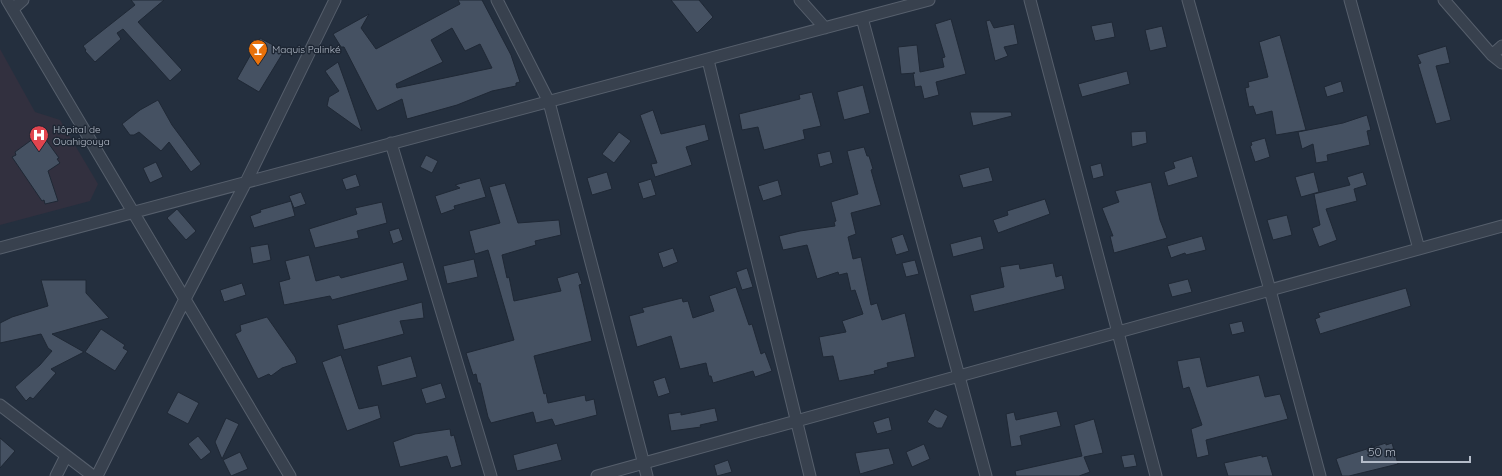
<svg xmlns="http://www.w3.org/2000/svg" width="1502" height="476" font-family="Quicksand,sans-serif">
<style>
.medical{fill:#32303f}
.building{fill:#455162;stroke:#1f2835;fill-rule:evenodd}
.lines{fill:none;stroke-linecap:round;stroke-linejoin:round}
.minor-casing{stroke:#565f6c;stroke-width:13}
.minor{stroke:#38414e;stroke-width:11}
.labels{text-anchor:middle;stroke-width:3;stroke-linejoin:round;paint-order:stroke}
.poi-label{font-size:10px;fill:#b4bcc9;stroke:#1d2633;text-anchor:start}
</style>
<rect width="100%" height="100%" fill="#242f3e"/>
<path class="medical" d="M 0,49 L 35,112 L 60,120 L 98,184 L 90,201 L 0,225 Z"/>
<path class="building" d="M 131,0 L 164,0 L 138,22 L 182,70 L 170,81 L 123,29 L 117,33 L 121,39 L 95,62 L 85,51 L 86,50 L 83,46 L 135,5 Z
M 458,0 L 482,0 L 511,55 L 520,82 L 516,83 L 516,86 L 492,91 L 457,105 L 407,119 L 402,99 L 377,111 L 344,47 L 341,47 L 333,34 L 369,14 L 361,28 L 376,49 L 460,4 ZM 452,28 L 465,51 L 480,44 L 492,68 L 397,88 L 396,84 L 443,62 L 431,40 Z
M 671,0 L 699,0 L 713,17 L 697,33 Z
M 951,19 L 966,74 L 936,82 L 939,95 L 924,99 L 921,86 L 915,87 L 913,73 L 915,73 L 901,74 L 898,47 L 917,45 L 920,72 L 944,67 L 942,58 L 945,57 L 935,24 Z
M 990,20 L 994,28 L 1014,24 L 1018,44 L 1004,47 L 1008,56 L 995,61 L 986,21 Z
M 1112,22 L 1115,37 L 1095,41 L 1091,26 Z
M 1162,26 L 1167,47 L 1150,51 L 1145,30 Z
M 1280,35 L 1306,130 L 1276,135 L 1272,111 L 1256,115 L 1253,106 L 1249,107 L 1245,88 L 1249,87 L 1248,82 L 1268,77 L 1259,42 Z
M 260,38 L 284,51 L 259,92 L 237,79 Z
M 1446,46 L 1450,63 L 1436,66 L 1451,120 L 1436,124 L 1418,64 L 1421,63 L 1417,55 Z
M 338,62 L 347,87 L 362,131 L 327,106 L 329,97 L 339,91 L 325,71 Z
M 1127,71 L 1130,84 L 1082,97 L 1078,84 Z
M 1341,81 L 1344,92 L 1327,97 L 1324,87 Z
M 863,85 L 870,113 L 844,120 L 837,92 Z
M 812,92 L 821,126 L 803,130 L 805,139 L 764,150 L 758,127 L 742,130 L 739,114 L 800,99 L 799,95 Z
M 158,100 L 172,125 L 201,164 L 191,172 L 169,142 L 161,151 L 139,132 L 134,135 L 130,135 L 122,124 L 140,110 Z
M 653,110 L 661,134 L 705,124 L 709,140 L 686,147 L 692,165 L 655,177 L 651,164 L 657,163 L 640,115 Z
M 970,112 L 1011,112 L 1012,116 L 973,126 Z
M 1367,115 L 1371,130 L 1367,131 L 1370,145 L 1327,155 L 1328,161 L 1316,163 L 1313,144 L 1302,149 L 1298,132 L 1343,123 Z
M 1146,131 L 1147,143 L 1132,147 L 1131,132 Z
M 619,132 L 631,141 L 614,163 L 602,154 Z
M 41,133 L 59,158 L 57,159 L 60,163 L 48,171 L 58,201 L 45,204 L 44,200 L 42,201 L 12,157 L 16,155 L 15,152 Z
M 1265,138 L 1270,157 L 1255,162 L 1250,146 L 1252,145 L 1251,142 Z
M 864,147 L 867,156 L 869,156 L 873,169 L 871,170 L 881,205 L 851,213 L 856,234 L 848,237 L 853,259 L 861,257 L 871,305 L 877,303 L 882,320 L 905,313 L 915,357 L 887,363 L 888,367 L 874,371 L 875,374 L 839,381 L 833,356 L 823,357 L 819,337 L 846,332 L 842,321 L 863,314 L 855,290 L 851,291 L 847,273 L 839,275 L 838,272 L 817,279 L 807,245 L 783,250 L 779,236 L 800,231 L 835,226 L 834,222 L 836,221 L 831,202 L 858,194 L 847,151 Z
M 830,151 L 833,163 L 820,167 L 817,154 Z
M 426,155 L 438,161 L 432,173 L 420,167 Z
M 1192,156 L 1198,177 L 1168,186 L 1164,172 L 1175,168 L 1173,162 Z
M 156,162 L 163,177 L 150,183 L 143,168 Z
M 1101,163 L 1104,176 L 1093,179 L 1090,166 Z
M 989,167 L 993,181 L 963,188 L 959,175 Z
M 607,172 L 612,189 L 592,195 L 587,178 Z
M 1314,172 L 1319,192 L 1301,197 L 1295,177 Z
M 1363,172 L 1367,185 L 1354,189 L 1357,201 L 1326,209 L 1337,240 L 1319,247 L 1312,228 L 1320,225 L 1314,194 L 1350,185 L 1347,177 Z
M 356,174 L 360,186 L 346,190 L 342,179 Z
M 480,178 L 486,197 L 454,206 L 455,209 L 441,214 L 435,196 L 460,188 L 455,185 Z
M 651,179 L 656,195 L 643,199 L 638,183 Z
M 778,180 L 782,195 L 763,201 L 758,186 Z
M 1151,182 L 1160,220 L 1167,238 L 1114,253 L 1110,236 L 1113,236 L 1102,208 L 1119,202 L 1115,191 Z
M 505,183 L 518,223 L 559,220 L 561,235 L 535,241 L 536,245 L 502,255 L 507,278 L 509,277 L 514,301 L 561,291 L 557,278 L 578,272 L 582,284 L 579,285 L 592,341 L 534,356 L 544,394 L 546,393 L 548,403 L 585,395 L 586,401 L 594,399 L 597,415 L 555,426 L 552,419 L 536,423 L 533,412 L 491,423 L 488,417 L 480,383 L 478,383 L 476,374 L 473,375 L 466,353 L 514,340 L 488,250 L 475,254 L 469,231 L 500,223 L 489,187 Z
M 301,192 L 306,204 L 294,208 L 289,196 Z
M 1045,199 L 1050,214 L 998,233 L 993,220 L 1008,215 L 1007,211 Z
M 291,201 L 295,216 L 254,228 L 250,216 L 261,212 L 260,210 Z
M 382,202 L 387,223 L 357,231 L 359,238 L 315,248 L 309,229 L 357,214 L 355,208 Z
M 177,209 L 196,231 L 186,240 L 167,218 Z
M 1287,215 L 1292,235 L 1273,240 L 1267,220 Z
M 399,228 L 403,240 L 393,244 L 389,231 Z
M 903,234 L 909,251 L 896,255 L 891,238 Z
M 981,236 L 984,249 L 953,257 L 950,244 Z
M 1202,236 L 1206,250 L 1186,255 L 1185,253 L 1171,258 L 1167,246 Z
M 268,244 L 271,260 L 253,264 L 250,247 Z
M 673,248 L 678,262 L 663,268 L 658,253 Z
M 309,255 L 316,281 L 339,275 L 341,278 L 403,262 L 408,280 L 332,300 L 330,296 L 284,305 L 279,282 L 290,279 L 285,261 Z
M 474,259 L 478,277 L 447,284 L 443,266 Z
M 915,260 L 919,274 L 906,277 L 902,263 Z
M 1053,263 L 1056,277 L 1062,275 L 1065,289 L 974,312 L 970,295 L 1004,287 L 1000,267 L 1019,264 L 1020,269 Z
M 747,268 L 753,287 L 742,290 L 736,272 Z
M 1188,279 L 1192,292 L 1172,297 L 1168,284 Z
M 41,280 L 86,280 L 86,293 L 109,318 L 52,334 L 84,352 L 51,369 L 56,373 L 33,399 L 30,397 L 26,401 L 15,387 L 40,365 L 52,351 L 48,348 L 41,334 L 0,343 L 0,323 L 12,317 L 48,306 Z
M 242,283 L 246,295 L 224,302 L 220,290 Z
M 736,287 L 749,325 L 752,324 L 761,354 L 765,352 L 772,371 L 755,377 L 753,371 L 713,383 L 711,376 L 709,376 L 706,363 L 680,369 L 671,336 L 637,347 L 629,316 L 644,312 L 642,308 L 682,298 L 683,302 L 688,301 L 693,318 L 714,311 L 709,296 Z
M 1406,288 L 1411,306 L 1320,334 L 1315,319 L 1320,317 L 1318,313 Z
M 422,302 L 424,318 L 400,321 L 404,334 L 344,350 L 337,325 Z
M 267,317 L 295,357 L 297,363 L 282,368 L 271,376 L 269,374 L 258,379 L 235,334 L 241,331 L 240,325 Z
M 1242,321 L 1245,332 L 1232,335 L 1229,324 Z
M 101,329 L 125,345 L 123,348 L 128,351 L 115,371 L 85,352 Z
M 341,355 L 359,409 L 378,405 L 381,418 L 347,431 L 322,362 Z
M 411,356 L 417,377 L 382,386 L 377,366 Z
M 1200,357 L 1207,387 L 1259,375 L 1265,397 L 1280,394 L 1288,419 L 1206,440 L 1209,455 L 1197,458 L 1191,429 L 1202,425 L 1189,387 L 1183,389 L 1177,361 Z
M 665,377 L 670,393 L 658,397 L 653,381 Z
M 441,383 L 446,398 L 426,404 L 421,389 Z
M 178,392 L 199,403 L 188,424 L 167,413 Z
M 715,408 L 718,421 L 700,425 L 701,427 L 671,431 L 668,414 L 681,412 L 681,415 Z
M 935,409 L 948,416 L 942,428 L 937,428 L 927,422 Z
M 1057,411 L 1061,426 L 1020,436 L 1022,445 L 1011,447 L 1006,414 L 1014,412 L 1016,420 Z
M 889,417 L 892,430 L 877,434 L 873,422 Z
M 226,418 L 239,424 L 222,459 L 215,442 Z
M 1094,419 L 1103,453 L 1084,457 L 1090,472 L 1079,476 L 1016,476 L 1015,471 L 1082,456 L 1074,425 Z
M 450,429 L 451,436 L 454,435 L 462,465 L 451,468 L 447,456 L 400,467 L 393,442 L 415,434 Z
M 198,436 L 211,452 L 201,460 L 188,444 Z
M 0,438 L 15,451 L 0,468 Z
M 557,443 L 562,460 L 517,471 L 513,455 Z
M 1386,443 L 1386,445 L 1392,443 L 1398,464 L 1349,476 L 1342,476 L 1336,459 L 1338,458 Z
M 924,444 L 930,459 L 912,467 L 906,452 Z
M 889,448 L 894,464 L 860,474 L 855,453 Z
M 240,452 L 248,469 L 231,476 L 223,460 Z
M 1134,454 L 1137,466 L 1124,468 L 1121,456 Z
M 1262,455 L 1262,457 L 1267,456 L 1273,476 L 1228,476 L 1224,463 Z
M 728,460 L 732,472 L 717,476 L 714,465 Z"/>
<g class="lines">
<defs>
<path id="minor" d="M 7,0 L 290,476
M 497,0 L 549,102 L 647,476
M 800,0 L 825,28
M 1030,0 L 1156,476
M 1188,0 L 1270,290 L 1320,476
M 1350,0 L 1419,249
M 1444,0 L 1492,55 L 1502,63
M 13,9 L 23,0
M 862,18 L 986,476
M 1492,55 L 1502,46
M 708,60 L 810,476
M 391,143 L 491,476
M 0,248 L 929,0
M 0,405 L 93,476
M 56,476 L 66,456
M 97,476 L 185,299 L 246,182 L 335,0
M 597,476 L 1502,226"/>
</defs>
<use href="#minor" class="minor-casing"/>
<use href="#minor" class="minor"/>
</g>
<defs>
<symbol id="bar-pin" viewBox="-11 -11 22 30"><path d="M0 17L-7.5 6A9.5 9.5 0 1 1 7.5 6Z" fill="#e8710a" stroke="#1d2633"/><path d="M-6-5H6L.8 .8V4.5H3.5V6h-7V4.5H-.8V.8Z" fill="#fff"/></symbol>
<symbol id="hospital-pin" viewBox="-11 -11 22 30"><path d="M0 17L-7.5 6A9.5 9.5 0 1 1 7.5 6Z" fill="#e0444e" stroke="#1d2633"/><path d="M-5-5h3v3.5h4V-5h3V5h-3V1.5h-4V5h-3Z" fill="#fff"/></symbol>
</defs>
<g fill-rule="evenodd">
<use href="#bar-pin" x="247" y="38" width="22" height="30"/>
<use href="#hospital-pin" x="28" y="124" width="22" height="30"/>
</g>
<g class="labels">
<g class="poi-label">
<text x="272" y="53">Maquis Palinké</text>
<text x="53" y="133">Hôpital de<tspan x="53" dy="12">Ouahigouya</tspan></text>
</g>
</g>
<path d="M1362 456v6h108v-6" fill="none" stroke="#b4bcc9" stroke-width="2"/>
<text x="1368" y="456" font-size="12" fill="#b4bcc9" stroke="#1d2633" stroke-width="3" paint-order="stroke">50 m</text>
</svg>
